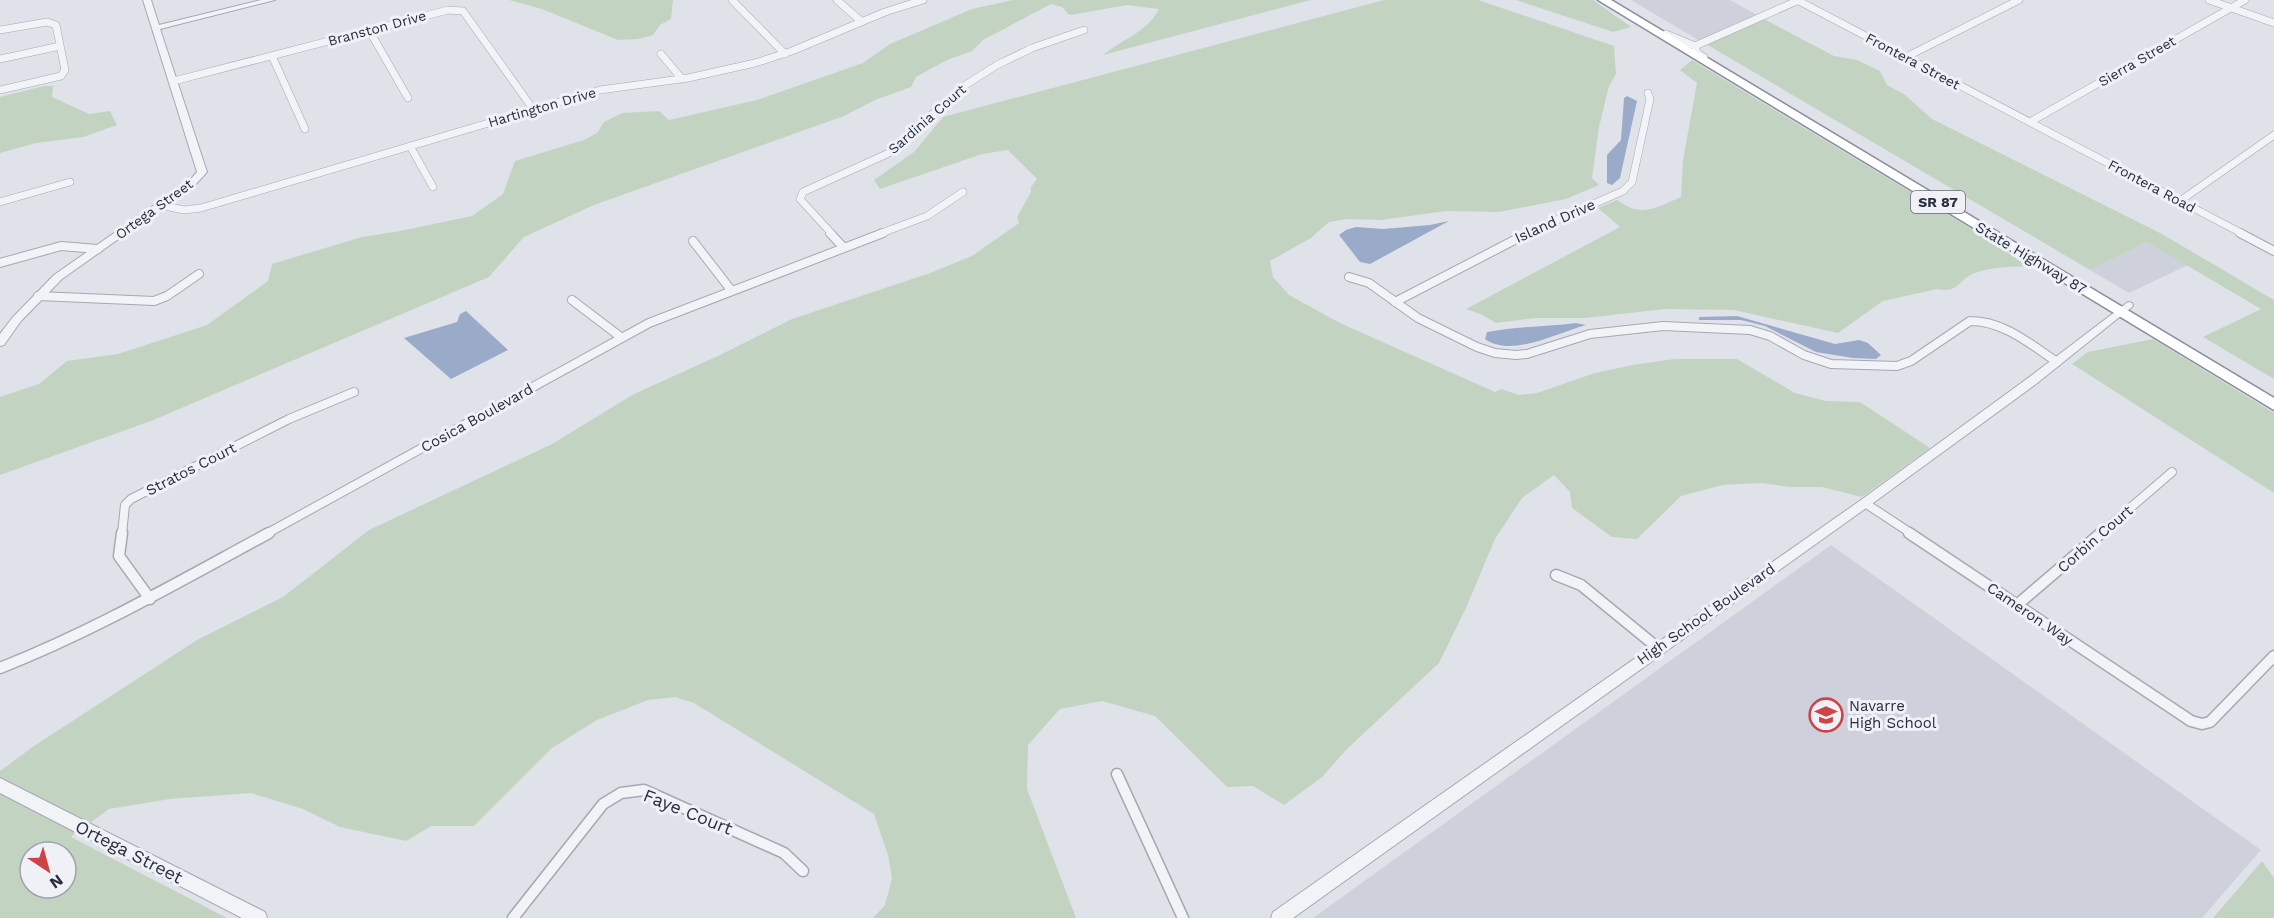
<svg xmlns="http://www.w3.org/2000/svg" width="2274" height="918" font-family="'Work Sans',sans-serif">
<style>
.built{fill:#ced1db}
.green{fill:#c3d3c1;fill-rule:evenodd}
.water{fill:#9aabc9}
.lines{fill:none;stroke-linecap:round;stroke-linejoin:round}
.minor-far2-casing{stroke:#a5a8b3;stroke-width:8}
.minor-far1-casing{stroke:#a5a8b3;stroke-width:10}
.minor-casing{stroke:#a5a8b3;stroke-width:13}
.tertiary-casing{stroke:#a5a8b3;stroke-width:2}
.trunk-casing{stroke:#878d9f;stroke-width:3}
.minor-far2{stroke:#f2f3f7;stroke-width:7}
.minor-far1{stroke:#f2f3f7;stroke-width:8}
.minor{stroke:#f2f3f7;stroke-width:10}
.tertiary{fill:#f2f3f7;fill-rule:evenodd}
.trunk{fill:#fff;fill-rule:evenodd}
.labels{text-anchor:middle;stroke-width:6;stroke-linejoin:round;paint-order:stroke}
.far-street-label{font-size:14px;fill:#282e40;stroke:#eff1f6}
.shield{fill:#eff1f6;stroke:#646877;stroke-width:1.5}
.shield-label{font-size:14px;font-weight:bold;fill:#282e40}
.street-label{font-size:15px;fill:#282e40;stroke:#eff1f6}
.poi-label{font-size:15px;fill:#282e40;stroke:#eff1f6;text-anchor:start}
.near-street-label{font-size:18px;fill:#282e40;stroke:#eff1f6}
</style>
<rect width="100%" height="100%" fill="#e0e2e9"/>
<path class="built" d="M 1631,0 L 1730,0 L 1759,16 L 1700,41 Z
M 2147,242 L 2188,265 L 2129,293 L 2090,270 Z
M 1831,545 L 2261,850 L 2202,918 L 1313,918 Z"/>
<path class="green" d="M 509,0 L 673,0 L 671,19 L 660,25 L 653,35 L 638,39 L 618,40 L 542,9 Z
M 1013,0 L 1311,0 L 1103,55 C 1123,39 1147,32 1159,9 L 1127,5 L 1071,15 L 1068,14 L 1062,7 L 1051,4 L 983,40 L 972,51 L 947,60 L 916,77 L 911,87 L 875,100 L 844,116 L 594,205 L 524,237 L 489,277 L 151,421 L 0,475 L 0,397 L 39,384 L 67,361 L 118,354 L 207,325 L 268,281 L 272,264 L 362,237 L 400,231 L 472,216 L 503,194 L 515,161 L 584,140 L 597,133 L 604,122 L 622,113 L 659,111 L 669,120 L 757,100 L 863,63 L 890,44 L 972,9 Z
M 1384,0 L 1478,0 L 1614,46 L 1616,74 L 1609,86 L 1599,127 L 1592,178 L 1599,185 L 1566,199 L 1499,212 L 1446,211 L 1381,220 L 1348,219 L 1329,222 L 1311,238 L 1270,261 L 1273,277 L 1289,295 L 1340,323 L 1495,392 L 1501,389 L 1519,395 L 1537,393 L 1595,373 L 1633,365 L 1674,359 L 1737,359 L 1795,393 L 1826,401 L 1860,402 L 1930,448 L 1862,497 L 1822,487 L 1790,487 L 1761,483 L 1723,485 L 1681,496 L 1637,539 L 1612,537 L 1572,508 L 1570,492 L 1554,475 L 1522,498 L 1495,539 L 1466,608 L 1439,663 L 1347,749 L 1322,777 L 1284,805 L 1253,786 L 1227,787 L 1155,716 L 1102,701 L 1060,709 L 1028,745 L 1027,789 L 1076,918 L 873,918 L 885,905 L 892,878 L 888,855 L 874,814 L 694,703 L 675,697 L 648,700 L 597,720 L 552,748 L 474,826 L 431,826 L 406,841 L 340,827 L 303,809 L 251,793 L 170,799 L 109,809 L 90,823 L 0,777 L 0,771 L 34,746 L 197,640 L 283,597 L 369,530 L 552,444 L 634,394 L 718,356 L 792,319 L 930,273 L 972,256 L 1019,223 L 1017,217 L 1031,192 L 1031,187 L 1037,179 L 1008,150 L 982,154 L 880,189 L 874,180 L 914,152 L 943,117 Z
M 1516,0 L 1593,0 L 1631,27 L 1613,32 Z
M 1764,19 L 1834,56 L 1857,60 L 1880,71 L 1887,85 L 1905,95 L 1932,119 L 2162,234 L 2274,300 L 2274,379 L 2203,337 L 2261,309 L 2147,242 L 2090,270 L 1706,44 Z
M 1692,60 L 1975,231 L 2029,267 C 2011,266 1992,267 1975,273 C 1958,279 1960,294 1937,289 L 1883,301 L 1838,333 L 1734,310 L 1665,309 L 1585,318 L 1536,318 L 1496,323 L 1480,314 L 1466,309 L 1620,227 L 1598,208 L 1617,200 C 1642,218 1655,208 1681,197 L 1683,160 L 1697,83 L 1680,70 Z
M 44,86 L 53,86 L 52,97 L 89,114 L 110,111 L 117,125 L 83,137 L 36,143 L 0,153 L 0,97 Z
M 2153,339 L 2274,413 L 2274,493 L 2072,364 L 2088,352 Z
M 0,793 L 76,832 L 71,837 L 227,918 L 0,918 ZM 30,852 L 66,852 L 66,888 L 30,888 Z
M 2262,861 L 2274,878 L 2274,918 L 2213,918 Z"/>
<path class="water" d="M 1627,96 L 1637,101 L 1620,178 L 1612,185 L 1607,183 L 1607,155 L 1621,140 L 1624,98 Z
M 1449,221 L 1370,264 L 1360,262 L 1339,235 L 1346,230 L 1356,227 L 1383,229 L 1430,225 Z
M 466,311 L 508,350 L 451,379 L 404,338 L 457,322 L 460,314 Z
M 1737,316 L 1835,344 L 1859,340 L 1868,343 L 1881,355 L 1876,359 L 1853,358 L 1816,352 L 1765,326 L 1741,320 L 1699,320 L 1699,317 Z
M 1576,323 L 1586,325 C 1557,333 1511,358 1485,339 L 1487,332 C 1517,326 1546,327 1576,323 Z"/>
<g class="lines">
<defs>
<path id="minor-far2" d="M 732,0 L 785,54
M 837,0 L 862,22
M 1797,0 L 2243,234
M 2209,0 L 2274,23
M 0,30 L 47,22 L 56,25 L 65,70 L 61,76 L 0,90
M 369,30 L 408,98
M 1666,34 L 1695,46 L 1697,53 L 1704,57
M 1695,46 L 1799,0
M 661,54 L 682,79
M 272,56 L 305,129
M 1906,57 L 2019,0
M 0,59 L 60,46
M 174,81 L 448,10 L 463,11 L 533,109
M 2030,122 L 2245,0
M 410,146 L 433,187
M 2180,201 L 2274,135
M 0,202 L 70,182
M 160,205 L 184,210 L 201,208 L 600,90 L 688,78 L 755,63 L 792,51 L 885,12 L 923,0
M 832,234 L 800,199 L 803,192 L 889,153 L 964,86 L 997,65 L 1032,48 L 1084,30
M 879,234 L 927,216 L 963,192
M 1525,234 L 1623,191 L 1632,182 L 1650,99 L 1648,93"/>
<path id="minor-far1" d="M 830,233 L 844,248
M 2240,233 L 2274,251
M 693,241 L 731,290
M 0,263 L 61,246 L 98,249
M 1349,277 L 1369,283 L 1418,318 L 1477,347 L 1495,353 L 1516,355 L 1527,354 L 1590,334 L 1663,326 L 1750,330 L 1770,336 L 1804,355 L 1831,364 L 1897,366 L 1911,361 L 1970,321 C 2004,321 2030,344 2057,362
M 38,296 L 154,301 L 167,296 L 199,274
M 572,300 L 622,338
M 1395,302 L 1528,233
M 1865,503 L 1912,534
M 122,534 L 125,505 L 131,499 L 289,419 L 354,392
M 266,534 L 649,323 L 883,233
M 2100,534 L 2172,472"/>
<path id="minor" d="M 122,533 L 119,556 L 150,599
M 1909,533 L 2191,721 L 2202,724 L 2210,722 L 2274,656
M 1556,575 L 1581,585 L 1658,648
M 2017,605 L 2101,533
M 0,668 C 94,631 180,581 269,533
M 1117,774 L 1183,918
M 513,918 L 603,804 L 621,793 L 644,790 L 784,853 L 803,871"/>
<path id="tertiary" d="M 143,0 L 151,0 L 159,25 L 261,0 L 275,0 L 160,29 L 207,172 L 196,184 L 62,279 L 21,321 L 4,345 L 0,346 L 0,334 L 13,317 L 54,275 L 190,180 L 197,172 Z
M 2128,302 L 2132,303 L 2133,305 L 2132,307 L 2036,384 L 1869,506 L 1293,918 L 1271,918 L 1273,912 L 1861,500 L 2028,378 Z
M 0,778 L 265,912 L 267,918 L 242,918 L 0,793 Z"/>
<path id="trunk" d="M 1598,0 L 1611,0 L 2274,398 L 2274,410 Z"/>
</defs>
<use href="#minor-far2" class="minor-far2-casing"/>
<use href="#minor-far1" class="minor-far1-casing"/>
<use href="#minor" class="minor-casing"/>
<use href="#tertiary" class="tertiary-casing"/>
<use href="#trunk" class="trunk-casing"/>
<use href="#minor-far2" class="minor-far2"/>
<use href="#minor-far1" class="minor-far1"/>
<use href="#minor" class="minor"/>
<use href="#tertiary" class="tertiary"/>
<use href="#trunk" class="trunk"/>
</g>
<defs>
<symbol id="school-ring" viewBox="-11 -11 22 22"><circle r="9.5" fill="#eff1f6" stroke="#ce4446" stroke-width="1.5"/><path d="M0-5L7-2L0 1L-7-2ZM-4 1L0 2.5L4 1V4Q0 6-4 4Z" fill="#ce4446"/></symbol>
</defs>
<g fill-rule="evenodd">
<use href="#school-ring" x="1807" y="696" width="38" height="38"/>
</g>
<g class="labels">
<g class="far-street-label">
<text transform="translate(377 28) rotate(-15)" y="5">Branston Drive</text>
<text transform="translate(1913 61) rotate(28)" y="5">Frontera Street</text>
<text transform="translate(2137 61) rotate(-30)" y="5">Sierra Street</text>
<text transform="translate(542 107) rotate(-16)" y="5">Hartington Drive</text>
<text transform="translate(927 119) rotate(-41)" y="5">Sardinia Court</text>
<text transform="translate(2152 186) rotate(28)" y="5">Frontera Road</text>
<text transform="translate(154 209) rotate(-36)" y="5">Ortega Street</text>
</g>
<rect class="shield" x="1911" y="191" width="54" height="22" rx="4.5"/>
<g class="shield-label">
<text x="1938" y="207">SR 87</text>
</g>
<g class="street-label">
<text transform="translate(1555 221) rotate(-24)" y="5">Island Drive</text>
<text transform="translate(2031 258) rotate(31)" y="5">State Highway 87</text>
<text transform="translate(477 418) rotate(-29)" y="5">Cosica Boulevard</text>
<text transform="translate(191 469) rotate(-27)" y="5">Stratos Court</text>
<text transform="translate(2095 539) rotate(-41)" y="5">Corbin Court</text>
<text transform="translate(1706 614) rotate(-35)" y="5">High School Boulevard</text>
<text transform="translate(2030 614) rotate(34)" y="5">Cameron Way</text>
</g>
<g class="poi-label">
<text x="1849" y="711">Navarre<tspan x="1849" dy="17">High School</tspan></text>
</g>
<g class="near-street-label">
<text transform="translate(688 812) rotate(22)" y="6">Faye Court</text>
<text transform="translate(129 852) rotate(27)" y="6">Ortega Street</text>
</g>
</g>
<g transform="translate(48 870) rotate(144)"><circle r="28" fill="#eff1f6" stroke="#9fa3ad" stroke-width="1.5"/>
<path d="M0-4.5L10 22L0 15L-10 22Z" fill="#ce4446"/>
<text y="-9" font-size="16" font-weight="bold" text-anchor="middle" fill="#282e40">N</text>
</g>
</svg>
